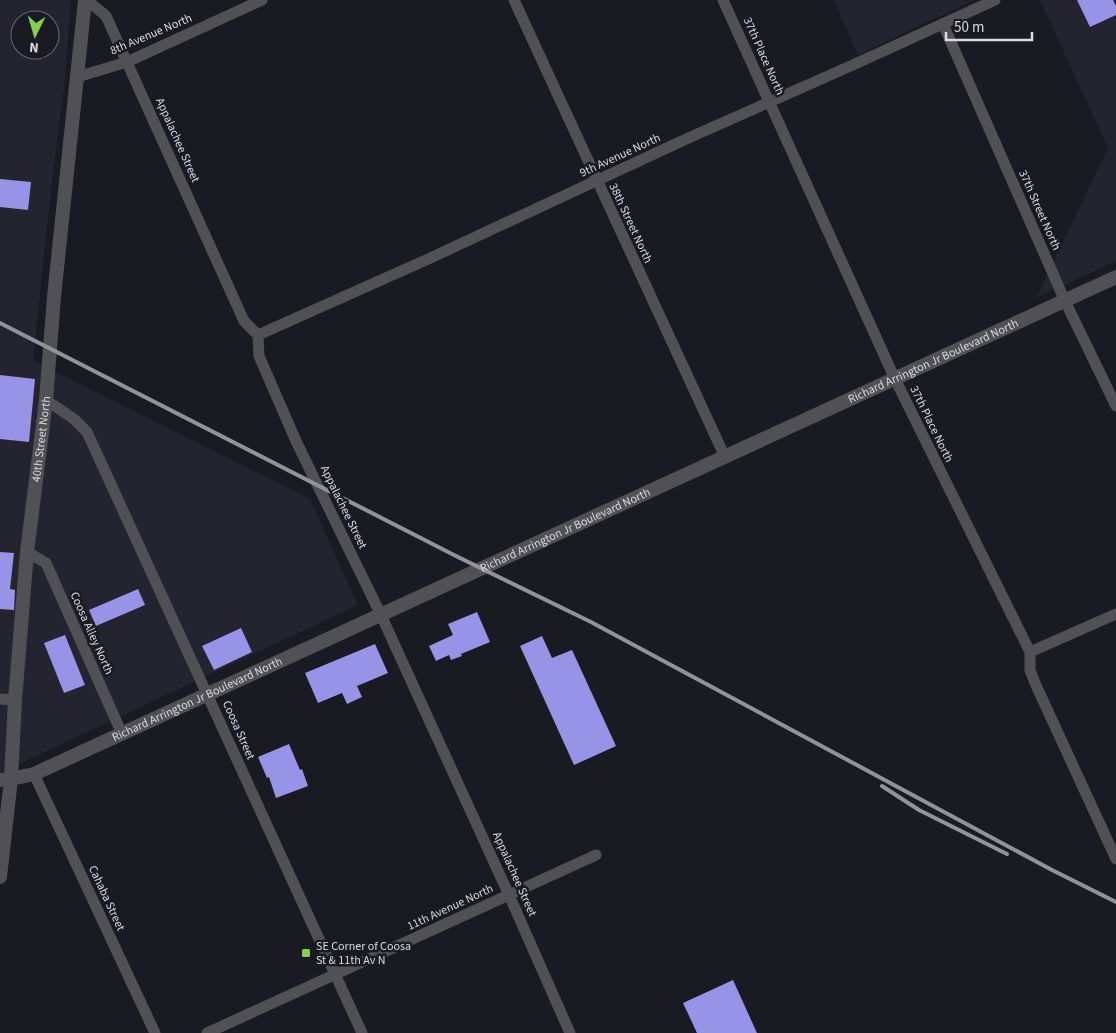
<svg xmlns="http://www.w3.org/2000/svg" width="1116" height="1033" font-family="'Source Sans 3',sans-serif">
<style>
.built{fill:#242431;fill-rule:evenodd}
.building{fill:#9793e6}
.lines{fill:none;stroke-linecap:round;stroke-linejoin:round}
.minor{stroke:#515155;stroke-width:11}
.tertiary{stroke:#515155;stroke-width:14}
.rail{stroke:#929299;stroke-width:4}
.poi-dot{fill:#83d04e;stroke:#1a1a22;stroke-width:2}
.labels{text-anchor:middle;stroke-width:5;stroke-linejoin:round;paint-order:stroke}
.street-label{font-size:12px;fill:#dbdbe0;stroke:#1a1a22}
.poi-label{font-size:12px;fill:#dbdbe0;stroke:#1a1a22;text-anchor:start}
</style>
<rect width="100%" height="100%" fill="#1a1a22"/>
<path class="built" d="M 0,0 L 71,0 L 65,79 L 51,188 L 33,361 L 310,499 L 358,605 L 2,772 L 0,792 ZM 20,20 L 50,20 L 50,50 L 20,50 Z
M 834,0 L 974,0 L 858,55 Z
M 1040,0 L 1116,0 L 1116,261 L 1036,298 L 1108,148 Z"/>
<path class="building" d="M 1077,0 L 1113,0 L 1116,6 L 1116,15 L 1090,27 Z
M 0,179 L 31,182 L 28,210 L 0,207 Z
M 0,375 L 35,379 L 29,442 L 0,439 Z
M 0,552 L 14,553 L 10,589 L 15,590 L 14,610 L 0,609 Z
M 138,589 L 145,605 L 96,626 L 89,610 Z
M 477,612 L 490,642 L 461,654 L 462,656 L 451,660 L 449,655 L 436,661 L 429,646 L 453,635 L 448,624 Z
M 241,628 L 252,652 L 214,670 L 202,646 Z
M 65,635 L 85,685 L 64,693 L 44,643 Z
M 542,636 L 552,658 L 572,650 L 616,746 L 574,765 L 520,646 Z
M 375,644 L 388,673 L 357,686 L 362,697 L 347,704 L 342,693 L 318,703 L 305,673 Z
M 289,744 L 300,770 L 302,769 L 308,786 L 276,798 L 269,777 L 267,778 L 258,757 Z
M 733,980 L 757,1033 L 697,1033 L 683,1003 Z"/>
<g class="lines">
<path class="minor" d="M 87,0 L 106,16 L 244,321 L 258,335 L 259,356 L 296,441 L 381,615 L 509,895 L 570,1033
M 514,0 L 725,457
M 723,0 L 895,379 L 1030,652 L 1030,670 L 1035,683 L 1116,859
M 943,24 L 1065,301 L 1116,406
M 77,77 L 127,62 L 262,0
M 258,335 L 426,260 L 684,140 L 855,64 L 995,0
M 46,400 L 74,419 L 87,432 L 362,1033
M 27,552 L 46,563 L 122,734
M 1030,652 L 1116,614
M 0,699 L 15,700
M 34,774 L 155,1033
M 207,1033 L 596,855"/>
<g class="tertiary">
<path id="s1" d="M 0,780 L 11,779 L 34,774 L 1116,277"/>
<path id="s2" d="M 0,877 L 11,779 L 15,700 L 27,552 L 46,400 L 54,297 L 85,0"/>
</g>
<path class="rail" d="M 0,323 L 456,556 L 591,622 L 1052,870 L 1116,902
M 882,786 L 919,810 L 1007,854"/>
</g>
<rect class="poi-dot" x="301" y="948" width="10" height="10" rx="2.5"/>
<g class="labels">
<g class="street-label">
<text transform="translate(151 34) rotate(-23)" y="4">8th Avenue North</text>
<text transform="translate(764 56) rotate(66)" y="4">37th Place North</text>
<text transform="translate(178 140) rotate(66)" y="4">Appalachee Street</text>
<text transform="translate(620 155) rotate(-25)" y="4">9th Avenue North</text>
<text transform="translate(1040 210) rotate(66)" y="4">37th Street North</text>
<text transform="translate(631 223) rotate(65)" y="4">38th Street North</text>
<text dy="4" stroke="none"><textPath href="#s1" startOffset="1024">Richard Arrington Jr Boulevard North</textPath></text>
<text transform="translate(932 424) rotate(64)" y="4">37th Place North</text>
<text dy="4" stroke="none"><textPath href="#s2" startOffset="440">40th Street North</textPath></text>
<text transform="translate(344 507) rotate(64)" y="4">Appalachee Street</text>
<text dy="4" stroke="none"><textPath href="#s1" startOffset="619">Richard Arrington Jr Boulevard North</textPath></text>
<text transform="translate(92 633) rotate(66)" y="4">Coosa Alley North</text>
<text dy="4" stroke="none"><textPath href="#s1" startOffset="214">Richard Arrington Jr Boulevard North</textPath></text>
<text transform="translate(239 730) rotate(66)" y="4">Coosa Street</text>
<text transform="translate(515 874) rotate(66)" y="4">Appalachee Street</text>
<text transform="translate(107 898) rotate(65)" y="4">Cahaba Street</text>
<text transform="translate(450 907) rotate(-25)" y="4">11th Avenue North</text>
</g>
<g class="poi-label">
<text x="316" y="950">SE Corner of Coosa<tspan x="316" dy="14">St &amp; 11th Av N</tspan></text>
</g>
</g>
<g transform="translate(35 35) rotate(185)"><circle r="24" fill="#1a1a22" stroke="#67676e"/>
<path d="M0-4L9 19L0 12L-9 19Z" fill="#83d04e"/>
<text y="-8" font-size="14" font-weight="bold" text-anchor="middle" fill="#dbdbe0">N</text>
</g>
<path d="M946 32v8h86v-8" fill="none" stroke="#dbdbe0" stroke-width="2.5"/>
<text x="954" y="32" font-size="15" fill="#dbdbe0" stroke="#1a1a22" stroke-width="4" paint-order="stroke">50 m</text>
</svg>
